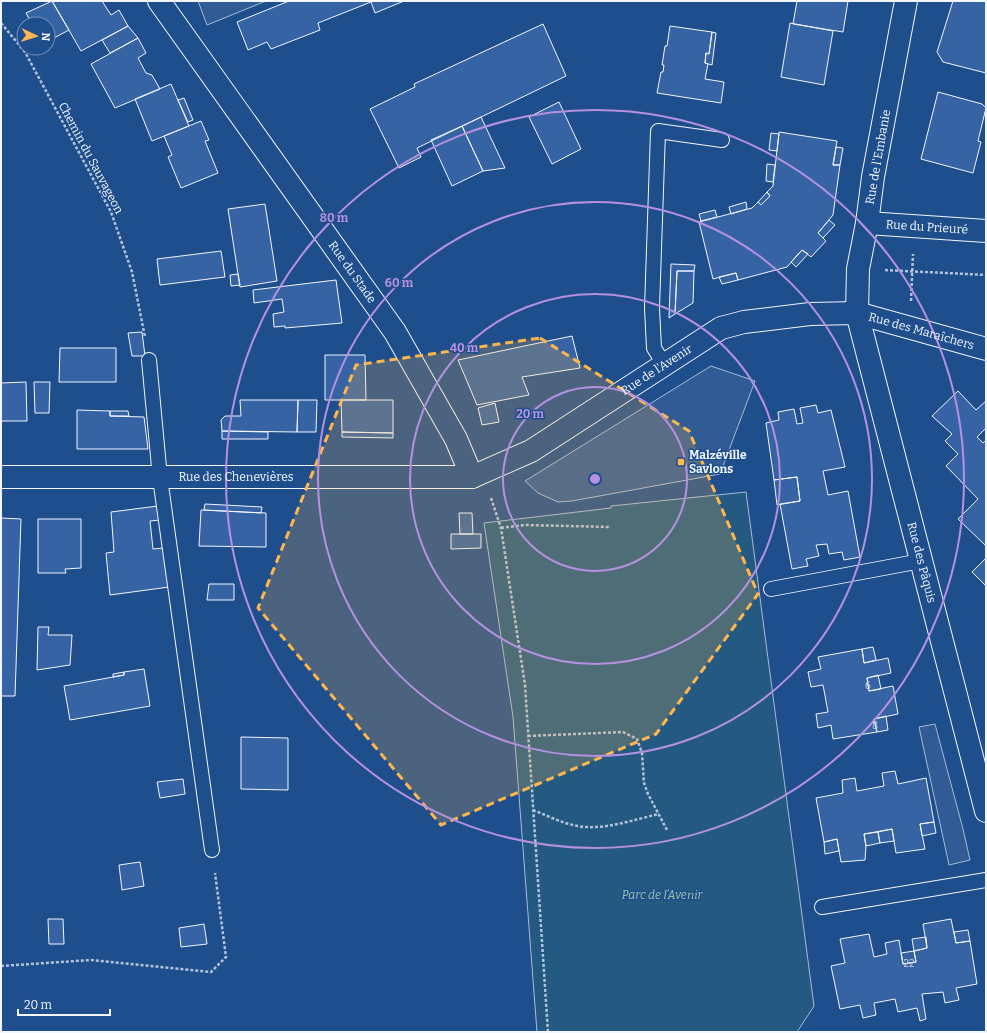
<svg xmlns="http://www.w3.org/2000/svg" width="987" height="1033" font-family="Bitter,serif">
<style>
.park{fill:#245a82;stroke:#a8bbd7}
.parking{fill:#305b95;stroke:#a8bbd7}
.building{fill:#3563a3;stroke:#f2f6ff}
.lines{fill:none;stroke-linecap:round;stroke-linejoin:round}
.lane-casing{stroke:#f2f6ff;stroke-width:16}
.street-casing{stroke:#f2f6ff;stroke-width:24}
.path{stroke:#b3c4dc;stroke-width:2.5;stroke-dasharray:3 2;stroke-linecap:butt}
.lane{stroke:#1f4e8c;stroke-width:14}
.street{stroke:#1f4e8c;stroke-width:22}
.marked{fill:#ffb74d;fill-opacity:0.2;stroke:#ffb74d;stroke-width:3;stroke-dasharray:8 5;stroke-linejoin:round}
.ring{fill:none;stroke:#b691df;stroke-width:2}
.poi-dot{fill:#ffb74d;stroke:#1f4e8c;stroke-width:1.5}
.labels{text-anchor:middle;stroke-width:3;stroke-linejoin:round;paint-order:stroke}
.number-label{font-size:10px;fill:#c3d1e8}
.street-label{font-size:12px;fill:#f2f6ff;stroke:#1f4e8c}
.poi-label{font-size:12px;font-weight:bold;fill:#f2f6ff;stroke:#1f4e8c;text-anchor:start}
.park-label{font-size:12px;font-style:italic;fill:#97c8a6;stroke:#1f4e8c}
.centre{fill:#b691df;stroke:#1f4e8c;stroke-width:2}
.ring-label{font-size:12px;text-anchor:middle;font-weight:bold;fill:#b691df;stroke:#1f4e8c;stroke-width:3;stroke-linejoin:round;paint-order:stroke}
</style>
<rect width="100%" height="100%" fill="#1f4e8c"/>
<path class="park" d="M 746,492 L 814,1006 L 797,1032 L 537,1032 L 513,717 L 484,523 L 611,508 L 611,506 Z"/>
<path class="parking" d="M 198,1 L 266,1 L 207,25 Z
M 711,366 L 755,381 L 720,474 L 572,501 L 558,502 L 538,493 L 525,481 Z
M 935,724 L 963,829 L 970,860 L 949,865 L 919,727 Z"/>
<path class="building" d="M 52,1 L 102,1 L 111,15 L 119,10 L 128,26 L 81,51 Z
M 52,1 L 69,30 L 52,39 L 48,31 L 48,24 L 44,24 L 41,19 L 32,24 L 26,13 Z
M 289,1 L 404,1 L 375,13 L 371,2 L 318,23 L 320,30 L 271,49 L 267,42 L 248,50 L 237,22 Z
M 797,1 L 848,1 L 843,32 L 793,24 Z
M 953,1 L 986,1 L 986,73 L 943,62 L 937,52 Z
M 790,23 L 833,31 L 824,85 L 781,77 Z
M 543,24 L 566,76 L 417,148 L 421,157 L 399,168 L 370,109 L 415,87 L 414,84 Z
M 128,26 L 138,38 L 110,53 L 102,40 Z
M 670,26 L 712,32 L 709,54 L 706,53 L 705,63 L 708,64 L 705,79 L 724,82 L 721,103 L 657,93 L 661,72 L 663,72 L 664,65 L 662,65 L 665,46 L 667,46 Z
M 712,32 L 716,33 L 712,65 L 705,63 L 706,53 L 709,54 Z
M 138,38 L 146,53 L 138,58 L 146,73 L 152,75 L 160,89 L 115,108 L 91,64 Z
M 171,84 L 189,126 L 152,141 L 135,99 Z
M 938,92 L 982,104 L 986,108 L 978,141 L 981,142 L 973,173 L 921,159 Z
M 184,98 L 193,120 L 188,122 L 178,100 Z
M 559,102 L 581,149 L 552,164 L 529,117 Z
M 481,117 L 505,168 L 483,171 L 462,126 Z
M 201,121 L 209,140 L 205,141 L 218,173 L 181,188 L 168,157 L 172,155 L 164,136 Z
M 462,126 L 483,171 L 452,186 L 431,140 Z
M 779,132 L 837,141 L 833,165 L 840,165 L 833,215 L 818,233 L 826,241 L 811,257 L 802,250 L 787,267 L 738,280 L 736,273 L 713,279 L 699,222 L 752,208 L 758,202 L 761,205 L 770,196 L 767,192 L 773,186 Z
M 771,133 L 779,134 L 777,151 L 769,150 Z
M 836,147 L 843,148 L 840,165 L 833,165 Z
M 767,164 L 775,165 L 773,182 L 766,181 Z
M 767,192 L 770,196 L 761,205 L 758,202 Z
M 746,202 L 747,209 L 731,214 L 729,207 Z
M 265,204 L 277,281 L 240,287 L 228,209 Z
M 715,210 L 717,217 L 701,221 L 699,214 Z
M 829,220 L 835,225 L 823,238 L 818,233 Z
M 802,250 L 808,254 L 796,267 L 791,262 Z
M 221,251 L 225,277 L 160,285 L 157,259 Z
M 671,264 L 695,265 L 694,271 L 677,271 L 675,314 L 669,318 Z
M 677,271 L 694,271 L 693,303 L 675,314 Z
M 736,273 L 738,280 L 722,284 L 719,277 Z
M 238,274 L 240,285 L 231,286 L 230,275 Z
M 336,280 L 342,323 L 285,328 L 285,326 L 274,327 L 273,314 L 284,312 L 282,299 L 254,303 L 253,290 Z
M 142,332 L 145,356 L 132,356 L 128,333 Z
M 572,336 L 580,368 L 522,377 L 529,395 L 477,405 L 458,360 Z
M 60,348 L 116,348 L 116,382 L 59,382 Z
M 325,355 L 365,355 L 366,400 L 325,400 Z
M 26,382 L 27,421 L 1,421 L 1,383 Z
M 34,382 L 50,382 L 49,413 L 35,413 Z
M 958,391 L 976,410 L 986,401 L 986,428 L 977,437 L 983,443 L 986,440 L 986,546 L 958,519 L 978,499 L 946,466 L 958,454 L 945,441 L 952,434 L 932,416 Z
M 240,400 L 298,400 L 297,432 L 222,431 L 221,420 L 225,416 L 241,416 Z
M 298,400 L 317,400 L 316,432 L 297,432 Z
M 341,400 L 393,400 L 393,433 L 342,432 Z
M 495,403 L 499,422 L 482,425 L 478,408 Z
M 816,405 L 818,413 L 831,410 L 845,467 L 823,471 L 828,495 L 848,491 L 860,557 L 844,560 L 842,552 L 829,554 L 827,544 L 816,545 L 819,556 L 806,559 L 808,566 L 792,569 L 780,504 L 800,501 L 797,477 L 774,480 L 766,423 L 779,420 L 778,412 L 794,409 L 797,424 L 803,423 L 800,408 Z
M 77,410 L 110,411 L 110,416 L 144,417 L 148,449 L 77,449 Z
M 110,411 L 128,411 L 129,416 L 110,416 Z
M 222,431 L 268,432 L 268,439 L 222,439 Z
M 342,432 L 393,433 L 393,438 L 342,437 Z
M 797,477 L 800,501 L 777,505 L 774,480 Z
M 205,504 L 262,507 L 261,513 L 204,510 Z
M 158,506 L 160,520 L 150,521 L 153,549 L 164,548 L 169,587 L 110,595 L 106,553 L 114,552 L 111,512 Z
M 201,510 L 266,513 L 266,547 L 199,546 Z
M 459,513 L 472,513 L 473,534 L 460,534 Z
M 1,518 L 21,519 L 15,696 L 1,696 Z
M 38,519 L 81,519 L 81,568 L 65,569 L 66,573 L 38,573 Z
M 451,534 L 481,534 L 481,548 L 451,549 Z
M 986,558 L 986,586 L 972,572 Z
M 209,584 L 234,584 L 234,600 L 207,600 Z
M 38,627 L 49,627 L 48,635 L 72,635 L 70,665 L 37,670 Z
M 873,647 L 876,660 L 864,663 L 862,649 Z
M 862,649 L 864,663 L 888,658 L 891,673 L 867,678 L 869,691 L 893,686 L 898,714 L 874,719 L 877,732 L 833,739 L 831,725 L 818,728 L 816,714 L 828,712 L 823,685 L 811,687 L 808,672 L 821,669 L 818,657 Z
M 144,669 L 150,706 L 70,720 L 64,686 L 124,675 L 124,672 Z
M 124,672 L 124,675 L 113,677 L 113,674 Z
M 878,675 L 881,689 L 869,691 L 867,678 Z
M 886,716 L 888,730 L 877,732 L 874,719 Z
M 241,737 L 288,738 L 288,790 L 241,789 Z
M 895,771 L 898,784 L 926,778 L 934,822 L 920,824 L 925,849 L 896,853 L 892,829 L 864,834 L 866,846 L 865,860 L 841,862 L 837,839 L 824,842 L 816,798 L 843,793 L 842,780 L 855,778 L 857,791 L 884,786 L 882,773 Z
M 183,779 L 185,794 L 160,798 L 157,782 Z
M 934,822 L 936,833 L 922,836 L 920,824 Z
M 892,829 L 894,841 L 880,843 L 878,832 Z
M 878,832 L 880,843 L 866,846 L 864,834 Z
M 837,839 L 839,851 L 825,854 L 824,842 Z
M 140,862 L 144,886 L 122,890 L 119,865 Z
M 48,919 L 63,919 L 64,944 L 49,944 Z
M 951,919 L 956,943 L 970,941 L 977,984 L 956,988 L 959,1000 L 945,1003 L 943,992 L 922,994 L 926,1019 L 920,1021 L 917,1008 L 898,1012 L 895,999 L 874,1003 L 876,1015 L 863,1018 L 860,1005 L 840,1009 L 831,966 L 845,963 L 840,939 L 869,934 L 874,957 L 887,954 L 885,943 L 899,940 L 903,964 L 916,962 L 914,951 L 927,948 L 923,924 Z
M 204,924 L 207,944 L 181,947 L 179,928 Z
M 968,930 L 970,941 L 956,943 L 954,932 Z
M 926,937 L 927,948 L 914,951 L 912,939 Z
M 914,951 L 916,962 L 903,964 L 901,953 Z"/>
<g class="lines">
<defs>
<path id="lane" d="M 149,360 L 160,478 L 212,850
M 664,364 L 654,348 L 652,308 L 658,131 L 722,140
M 771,589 L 921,561
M 822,907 L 986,880"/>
<g id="street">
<path id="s1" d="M 159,1 L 395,332 L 456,439 L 472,477"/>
<path id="s2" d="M 906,1 L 873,177 L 867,223 L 858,269 L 857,313 L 986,811"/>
<path id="s3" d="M 867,223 L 986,231"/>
<path id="s4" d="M 1,477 L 472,477 L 531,451 L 721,328 L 744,322 L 810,314 L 857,313 L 986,349"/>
</g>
</defs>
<use href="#lane" class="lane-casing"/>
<use href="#street" class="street-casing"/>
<path class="path" d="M 1,23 L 25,52 L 111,212 L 132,272 L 145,337
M 885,270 L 986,275
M 911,301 L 913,254
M 491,498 L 501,528 L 525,685 L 548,1032
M 501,528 L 524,525 L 611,527
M 528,736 L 623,732 L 637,739 L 642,753 L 644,783 L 648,794 L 667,830
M 533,810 C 546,815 559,822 573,825 C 600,832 632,820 659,814
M 1,966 L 91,960 L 211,972 L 226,957 L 215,873"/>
<use href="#lane" class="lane"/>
<use href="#street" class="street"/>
</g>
<path class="marked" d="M 540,338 L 689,431 L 758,594 L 656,734 L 441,825 L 258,608 L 356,365 Z"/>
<g class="ring">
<circle cx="595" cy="479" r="92"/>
<circle cx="595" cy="479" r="185"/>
<circle cx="595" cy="479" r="277"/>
<circle cx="595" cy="479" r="369"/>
</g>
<rect class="poi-dot" x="677" y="458" width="8" height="8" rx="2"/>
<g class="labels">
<g class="number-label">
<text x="868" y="689">6</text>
<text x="875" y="729">8</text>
<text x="909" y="967">22</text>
</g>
<g class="street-label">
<text transform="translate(878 157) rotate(-80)" y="4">Rue de l'Embanie</text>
<text transform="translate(91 158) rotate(62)" y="4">Chemin du Sauvageon</text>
<text dy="4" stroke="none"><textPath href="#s3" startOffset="60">Rue du Prieuré</textPath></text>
<text dy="4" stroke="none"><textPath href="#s1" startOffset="333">Rue du Stade</textPath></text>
<text dy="4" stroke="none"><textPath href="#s4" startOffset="966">Rue des Maraîchers</textPath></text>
<text dy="4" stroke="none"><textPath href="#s4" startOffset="685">Rue de l'Avenir</textPath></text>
<text dy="4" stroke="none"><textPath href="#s4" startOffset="235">Rue des Chenevières</textPath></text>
<text dy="4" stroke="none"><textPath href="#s2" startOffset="574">Rue des Pâquis</textPath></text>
</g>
<g class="poi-label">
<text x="689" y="459">Malzéville<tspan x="689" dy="14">Savlons</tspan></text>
</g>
<g class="park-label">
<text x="662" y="899">Parc de l’Avenir</text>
</g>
</g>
<circle cx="595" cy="479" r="6" class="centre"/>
<g class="ring-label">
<text x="334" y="222">80 m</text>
<text x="399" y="287">60 m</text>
<text x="464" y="352">40 m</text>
<text x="530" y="418">20 m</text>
</g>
<rect width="987" height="1033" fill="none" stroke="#f2f6ff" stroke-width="4"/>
<g transform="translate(36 36) rotate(94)"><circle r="19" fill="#1f4e8c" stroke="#7391ba"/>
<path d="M0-3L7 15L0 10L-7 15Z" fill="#ffb74d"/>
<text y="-6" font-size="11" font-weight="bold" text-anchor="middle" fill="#f2f6ff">N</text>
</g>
<path d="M18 1009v6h92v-6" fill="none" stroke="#f2f6ff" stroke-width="2"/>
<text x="24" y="1009" font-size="12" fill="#f2f6ff" stroke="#1f4e8c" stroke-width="3" paint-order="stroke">20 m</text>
</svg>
